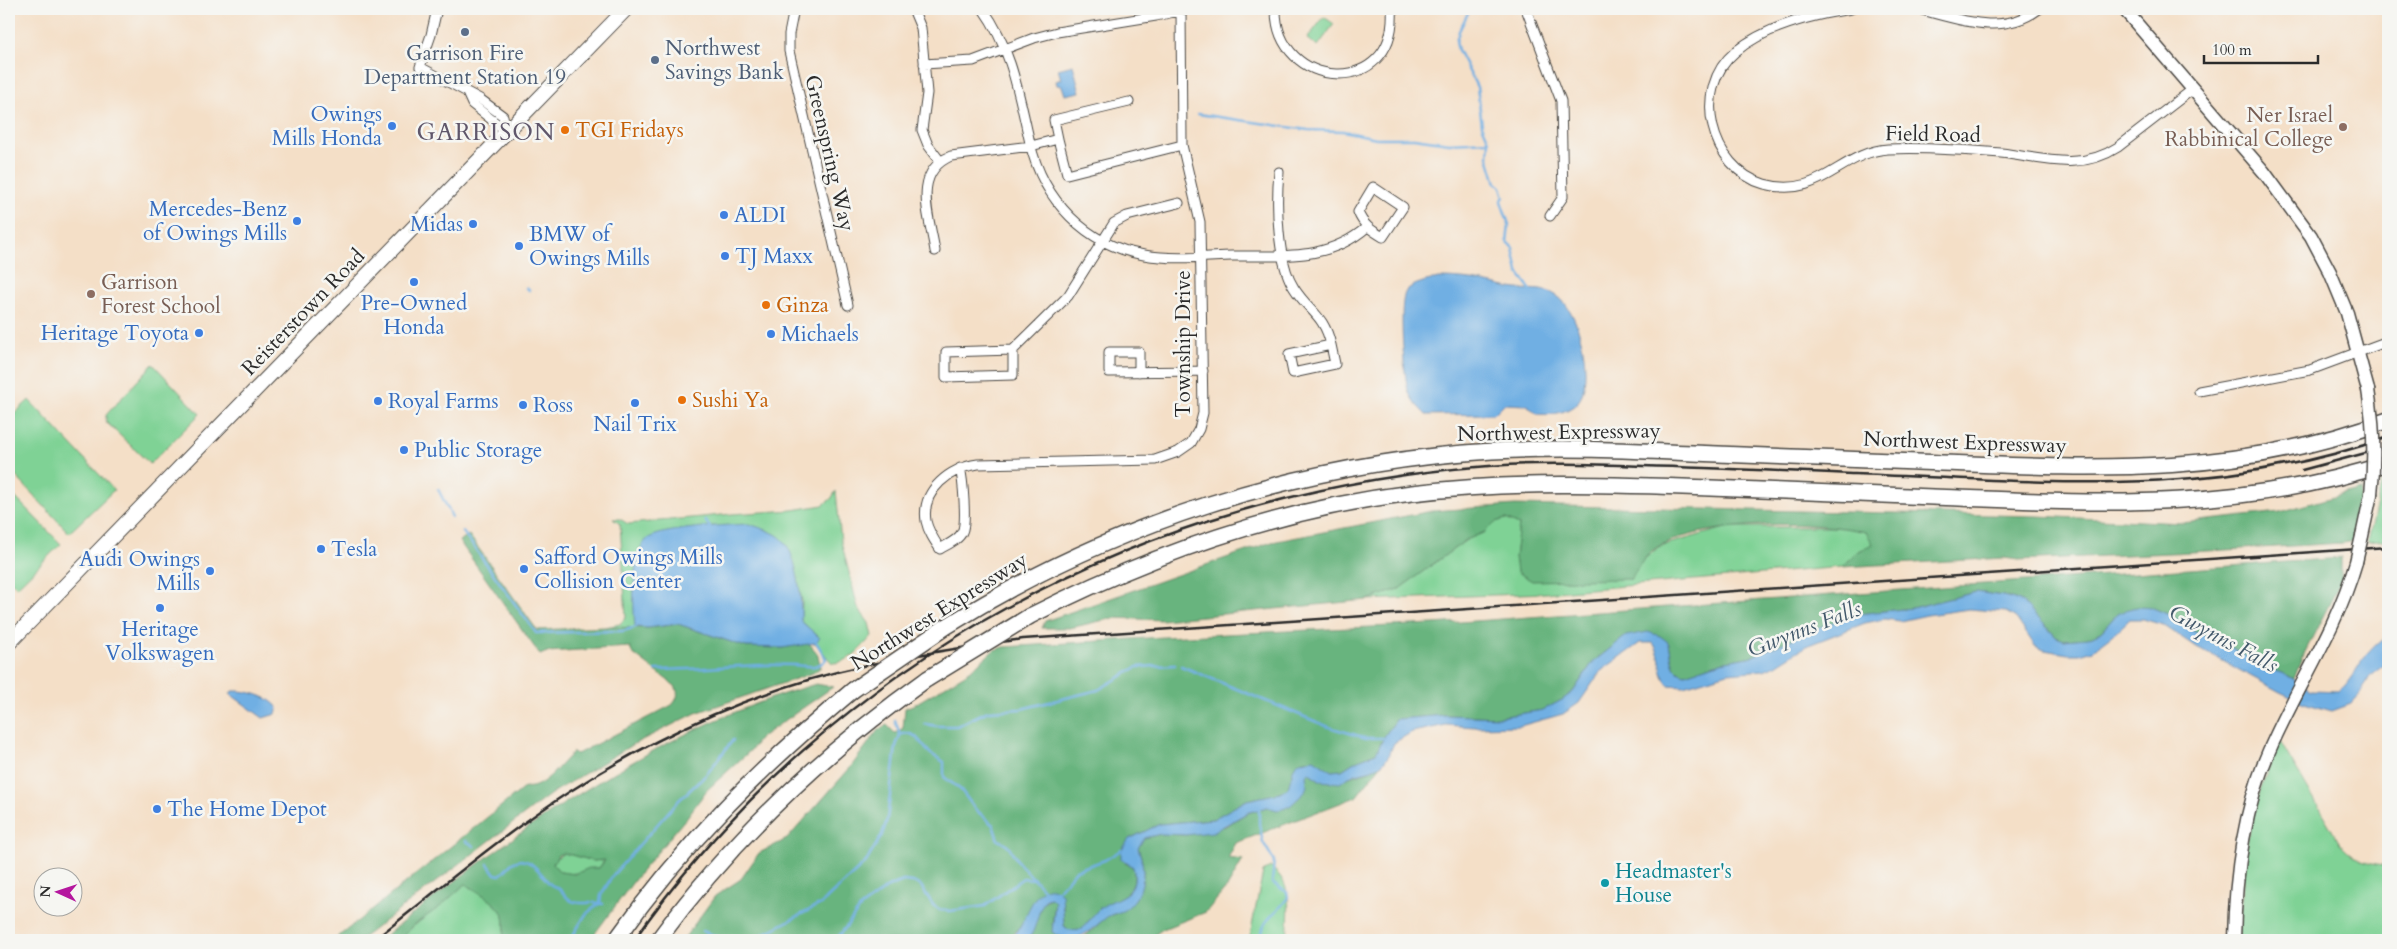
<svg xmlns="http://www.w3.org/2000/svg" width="2397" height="949" font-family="Cardo,serif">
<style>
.green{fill:#7fd295;stroke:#557e60}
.forest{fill:#67b47e;stroke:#497054;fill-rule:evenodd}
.water{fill:#6fafe3;stroke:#4d6d87}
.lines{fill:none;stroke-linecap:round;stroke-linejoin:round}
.stream{stroke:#6fafe3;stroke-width:2.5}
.street-casing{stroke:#494642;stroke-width:11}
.secondary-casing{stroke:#494642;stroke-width:15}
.primary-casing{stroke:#494642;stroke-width:16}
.highway-casing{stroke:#494642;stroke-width:18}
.street{stroke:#fff;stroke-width:9}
.secondary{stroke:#fff;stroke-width:12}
.primary{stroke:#fff;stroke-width:14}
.highway{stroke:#fff;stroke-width:15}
.rail{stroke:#2b2b2b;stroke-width:2.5}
.secondary-bridge-casing{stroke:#494642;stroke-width:15;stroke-linecap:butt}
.highway-bridge-casing{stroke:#494642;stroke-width:18;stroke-linecap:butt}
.secondary-bridge{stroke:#fff;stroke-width:12}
.highway-bridge{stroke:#fff;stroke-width:15}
.service-dot{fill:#5c6f8a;stroke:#f6f6f2;stroke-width:2}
.shop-dot{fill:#3f7fe0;stroke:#f6f6f2;stroke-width:2}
.education-dot{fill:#8d6e63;stroke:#f6f6f2;stroke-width:2}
.food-dot{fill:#e8710a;stroke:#f6f6f2;stroke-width:2}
.culture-dot{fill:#0f9aa8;stroke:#f6f6f2;stroke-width:2}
.labels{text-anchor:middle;stroke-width:5;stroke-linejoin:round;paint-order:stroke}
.service-label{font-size:21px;fill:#4e5e75;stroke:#f6f6f2;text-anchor:start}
.shop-label{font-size:21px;fill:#366cbe;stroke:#f6f6f2;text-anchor:start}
.education-label{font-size:21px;fill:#785e54;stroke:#f6f6f2;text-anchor:end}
.food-label{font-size:21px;fill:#c56008;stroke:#f6f6f2;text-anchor:start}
.street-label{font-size:21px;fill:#2b2b2b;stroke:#f6f6f2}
.culture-label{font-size:21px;fill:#0d838f;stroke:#f6f6f2;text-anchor:start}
.water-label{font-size:22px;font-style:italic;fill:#43596b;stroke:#f6f6f2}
.quarter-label{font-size:24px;letter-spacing:1px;fill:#60576b;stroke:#f6f6f2}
</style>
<rect width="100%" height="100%" fill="#f6f6f2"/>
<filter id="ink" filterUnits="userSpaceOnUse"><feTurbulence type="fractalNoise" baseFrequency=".02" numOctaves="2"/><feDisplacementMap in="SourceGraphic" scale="10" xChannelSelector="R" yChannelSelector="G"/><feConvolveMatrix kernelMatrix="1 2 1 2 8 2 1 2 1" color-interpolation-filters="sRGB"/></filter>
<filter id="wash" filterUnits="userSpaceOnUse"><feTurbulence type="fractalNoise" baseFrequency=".0096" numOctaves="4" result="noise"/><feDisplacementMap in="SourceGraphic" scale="20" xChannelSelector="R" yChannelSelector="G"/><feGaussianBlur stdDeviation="1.12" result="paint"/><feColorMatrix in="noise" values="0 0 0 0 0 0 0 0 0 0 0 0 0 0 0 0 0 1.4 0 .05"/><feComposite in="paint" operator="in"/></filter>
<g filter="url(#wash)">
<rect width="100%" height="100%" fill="#f4dfc7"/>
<path class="green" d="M 1324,17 L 1334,24 L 1318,46 L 1307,39 Z
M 153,364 L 200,414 L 150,464 L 106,422 L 106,415 Z
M 29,400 L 114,490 L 69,533 L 9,469 L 9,419 Z
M 2388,479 L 2388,540 L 2368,542 L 2382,481 Z
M 9,491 L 61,544 L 17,587 L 9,579 Z
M 836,491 L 841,541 L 858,608 L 869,623 L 872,636 C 861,648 850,663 832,663 L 815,643 L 820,638 L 801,621 L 802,601 L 794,565 L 713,526 L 660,534 L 639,551 L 636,576 L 635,627 L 641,628 L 605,627 L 620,624 L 626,617 L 620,524 L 613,519 L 620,519 L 628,524 L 732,514 L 793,510 L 823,505 L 831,499 Z
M 1506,519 L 1519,525 L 1515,557 L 1630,579 L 1642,561 L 1660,546 L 1729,527 L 1843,527 L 1866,532 L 1874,544 L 1859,551 L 1842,567 L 1545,593 L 1367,600 L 1399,589 L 1466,540 L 1485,532 L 1495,522 Z
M 2279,740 L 2339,842 C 2354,859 2366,864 2388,865 L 2388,940 L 2238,940 L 2246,845 L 2260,791 Z
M 564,853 L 594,861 L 605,859 L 599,868 C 584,868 564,883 553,864 L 555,859 Z
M 1270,867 C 1295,883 1288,915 1287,940 L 1249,940 L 1263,872 Z
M 465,884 C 476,890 500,904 504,916 C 506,923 504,934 503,940 L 398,940 C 419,920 443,904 465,884 Z"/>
<path class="forest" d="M 2361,489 L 2360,511 L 2354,541 L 2343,543 L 2192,552 L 2018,560 L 2004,558 L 1842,567 L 1859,551 L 1873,544 L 1866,532 C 1813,520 1712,521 1661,545 C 1647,552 1639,566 1631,579 L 1532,581 L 1517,572 L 1515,557 L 1519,525 L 1506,519 L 1495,522 L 1485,532 L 1466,540 L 1399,589 L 1367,600 L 1162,620 L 1113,618 L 1070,628 L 1042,628 L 1045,621 L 1272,542 L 1432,511 L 1515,505 L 2037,516 L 2182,523 L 2280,512 Z
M 469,535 L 537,630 L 605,627 L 648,628 L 678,624 L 746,647 L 782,648 L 809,643 L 817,653 L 821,667 L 813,673 L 696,713 L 632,745 L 551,794 L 360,940 L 334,940 L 525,787 C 542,791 560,764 573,752 L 577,754 L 672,705 C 678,698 679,694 675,686 L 632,653 L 630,647 L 547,652 L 540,655 L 459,541 Z
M 2341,558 L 2341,581 L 2302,658 L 2294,679 L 2285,674 L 2265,668 L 2229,646 L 2193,631 L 2172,616 L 2153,608 L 2117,614 L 2101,632 L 2088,638 L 2064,640 L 2056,637 L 2027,606 L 2018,600 L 2003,596 L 1976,592 L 1912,608 L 1858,614 L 1827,624 L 1753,656 L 1721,662 L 1685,674 C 1669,671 1673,654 1668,642 L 1626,636 L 1593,662 L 1573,692 L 1562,700 L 1543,710 L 1500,717 L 1444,715 L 1397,719 L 1385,735 L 1376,753 L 1356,761 L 1342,770 L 1332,771 C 1320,766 1315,756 1300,761 L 1292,774 L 1292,782 L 1288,788 L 1280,793 L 1247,800 L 1213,819 L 1160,824 L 1129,839 L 1125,863 L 1133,867 C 1139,893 1121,896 1104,906 C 1096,911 1088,922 1082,929 L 1069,930 L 1064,926 L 1063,903 L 1041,891 L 1020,927 L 1008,940 L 683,940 L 715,896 L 741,879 L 759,853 L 787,839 L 850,768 L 878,730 L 887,725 L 895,733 L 903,728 L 905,708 L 915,704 L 970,671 L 994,650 L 1004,647 L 1164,637 L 1433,624 Z
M 816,684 L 833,687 L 760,738 L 751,750 L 707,790 L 687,817 L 639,874 L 590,940 L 503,940 C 504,934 506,923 504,917 C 500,904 476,890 465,884 L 441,906 L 414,925 L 398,940 L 380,940 C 512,834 651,731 816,684 ZM 564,853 L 594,861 L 605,860 L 599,868 L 589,868 L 575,874 L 560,872 L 553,864 L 558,855 Z
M 1382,764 L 1356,797 L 1236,843 L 1228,858 L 1243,860 L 1228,886 L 1206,912 L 1163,929 L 1147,940 L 1078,940 C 1089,935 1096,926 1105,918 C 1112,914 1120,913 1126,908 C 1146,894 1146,868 1138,848 L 1144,838 L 1161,834 L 1186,835 L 1226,826 L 1247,813 L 1297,799 L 1304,793 L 1306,775 L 1308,772 L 1321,781 L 1334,782 L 1372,770 Z
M 1051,898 L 1055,902 L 1052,925 L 1062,939 L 1067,940 L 1027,940 L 1031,936 C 1034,925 1038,901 1051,898 Z"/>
<path class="water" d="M 1073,65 L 1080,92 L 1065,95 L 1062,86 L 1057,85 L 1056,81 L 1061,79 L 1058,69 Z
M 1438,278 C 1453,278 1468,279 1483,282 C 1495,284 1506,288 1517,289 C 1528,290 1541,288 1552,293 C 1580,305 1592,371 1581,397 C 1574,412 1552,416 1537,414 L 1527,405 L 1504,404 L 1494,414 L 1426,415 C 1419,408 1411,400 1408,390 C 1404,376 1398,301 1406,291 C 1413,283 1428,281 1438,278 Z
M 749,524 C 760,528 777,532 784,541 C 798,559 802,599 801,621 L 820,638 L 815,643 L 782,648 L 746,647 L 678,624 L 648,628 L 635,627 C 633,606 631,556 646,540 C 658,528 730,525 749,524 Z
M 1976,592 L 2003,596 L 2018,600 L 2027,606 L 2056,637 L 2064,640 L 2088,638 L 2101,632 L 2117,614 L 2126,610 L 2137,607 L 2153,608 L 2172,616 L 2193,631 L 2229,646 L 2265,668 L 2285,674 L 2311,690 L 2340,691 C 2359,671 2363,651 2388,636 L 2388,662 L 2370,676 L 2361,693 L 2351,704 L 2332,711 L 2304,703 L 2280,692 L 2193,645 L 2163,625 L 2143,619 L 2130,619 L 2113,635 L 2093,650 L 2080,654 L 2068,654 L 2044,650 L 2035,646 L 2016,618 L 2006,612 L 1969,609 L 1927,615 L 1900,621 L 1885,619 L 1865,623 L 1806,646 L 1776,665 L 1764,670 L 1728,673 L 1684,686 L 1668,685 C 1658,673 1663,656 1653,643 L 1640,643 L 1601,671 L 1579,703 L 1563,714 L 1520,726 L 1475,727 L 1446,725 L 1412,732 L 1394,743 L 1388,757 L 1382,764 L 1372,770 L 1352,775 L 1340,783 L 1321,781 L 1308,772 L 1306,775 L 1307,786 L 1304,793 L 1290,806 L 1283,809 L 1277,810 L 1267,807 L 1247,813 L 1213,832 L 1186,835 L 1161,834 L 1144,838 L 1138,848 C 1146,869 1146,892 1127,908 C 1121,913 1113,913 1107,917 C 1090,930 1074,949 1052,932 L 1055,902 L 1051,898 L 1046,899 C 1036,911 1038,930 1027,940 L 1008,940 C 1013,937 1016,933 1019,929 C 1028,915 1039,872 1062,894 L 1064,926 L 1069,930 L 1082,929 C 1088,923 1093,914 1100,908 C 1117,896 1140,896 1133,867 L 1121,859 L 1121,851 L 1129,839 L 1160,824 L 1213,819 L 1247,800 L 1280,793 L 1288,788 L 1294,767 L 1300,761 L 1314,759 L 1332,771 L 1342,770 L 1356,761 L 1376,753 L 1385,735 L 1397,719 L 1444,715 L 1500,717 L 1543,710 L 1562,700 L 1573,692 L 1593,662 L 1626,636 L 1648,632 L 1660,636 L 1668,642 C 1673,654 1669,671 1685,674 L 1721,662 L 1753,656 L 1827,624 L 1858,614 L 1912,608 Z
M 232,691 C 246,690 270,696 278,708 L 276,714 L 263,718 L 230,694 Z"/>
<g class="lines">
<path class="stream" d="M 1470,9 L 1459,31 L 1456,42 L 1458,50 L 1477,87 L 1482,125 L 1489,141 L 1488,157 L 1496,183 L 1501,187 L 1504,197 L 1501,201 L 1509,225 L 1507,242 L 1513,248 L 1518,272 L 1530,289
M 1198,114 L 1308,130 L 1343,131 L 1376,138 L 1414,138 L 1449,143 L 1489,141
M 526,288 L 529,290
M 438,489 L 452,517
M 705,520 L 711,529
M 463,532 L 536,633 L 623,631 L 636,627
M 1181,666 L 1329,727 L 1366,738 L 1383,738
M 656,670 C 703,670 748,663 795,665 C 806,666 819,669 826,659 L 815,640
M 895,720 L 900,735
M 925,724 L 937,726 L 957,726 L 988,711 L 1021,709 L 1098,690 L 1137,667 L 1175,665
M 1259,807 L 1259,823 L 1263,842 L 1274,861 L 1272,883 L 1287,892 L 1288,897 C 1279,913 1259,920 1262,940
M 466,841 L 474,846
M 488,864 L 495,874 L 500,875 C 505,872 507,868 511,864 C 527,852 540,872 548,882 C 551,886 554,886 558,888 C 564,892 565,898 572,901 C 582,906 592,900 603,904
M 1057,892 L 1076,870 L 1105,860 L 1121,850
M 600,903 L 601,895 L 613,875 L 677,802 L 706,775 L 733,740
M 703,931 L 725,940
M 570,940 L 586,914 L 600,903
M 752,940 L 821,904 L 866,862 L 882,835 L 887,820 L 896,746 L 900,735 C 915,729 919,742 928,751 C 932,756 939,758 944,762 L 944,777 L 961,790 L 975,809 L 993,825 L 998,840 L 1005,843 L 1011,850 L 1018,862 L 1045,891
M 836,940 L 861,907 L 888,887 L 903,881 L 913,882 L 921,886 L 933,905 L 940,910 L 950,911 L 985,906 L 1023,878 L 1034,879"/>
</g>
</g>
<g filter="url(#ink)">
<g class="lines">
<defs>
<path id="street" d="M 437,9 L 431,35 L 420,67 L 480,99 L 503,116 L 506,131
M 794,9 L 789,34 L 789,51 L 848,305
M 913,9 L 921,28 L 927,93 L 922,130 L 928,145 L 940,161
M 983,9 C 1012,49 1019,96 1030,143 C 1043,200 1086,245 1144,255 C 1173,260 1203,257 1231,256 C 1281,255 1327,262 1367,227
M 1276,9 C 1275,90 1398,101 1392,9
M 1526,9 L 1561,101 L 1563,197 L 1550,216
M 1851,9 C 1812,15 1766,26 1735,52 C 1691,89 1710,168 1764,184 C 1821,200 1840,152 1888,149 C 1925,147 1964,150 2001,153 C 2043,158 2080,172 2118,147 L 2193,89
M 1918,9 C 1958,19 2002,37 2039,9
M 924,64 L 973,61 L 1034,38 L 1057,32 L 1156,16 L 1188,9
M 467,93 L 472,104 L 506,131
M 1058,139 L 1054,120 L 1129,102
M 1279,172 C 1276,203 1277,262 1294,288 C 1309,312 1324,314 1331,345 L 1289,354 L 1293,373 L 1335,364 L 1331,345
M 1373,187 L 1403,207 L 1383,237 C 1371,230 1363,225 1358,212 Z
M 935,251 C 930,217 911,173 951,156 L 1031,146 L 1058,139 L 1067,174 L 1182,145
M 1013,350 L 1013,375 L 946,377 L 946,352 L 1013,350 L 1068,296 L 1114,223 L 1127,216 L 1179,203
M 1139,372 L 1139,352 L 1109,352 L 1109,372 L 1203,371
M 2199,391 L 2310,370 L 2388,341
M 960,468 C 963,479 967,523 962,532 C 959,540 946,545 940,549 C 934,540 928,531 926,521 C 921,489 951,468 978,464 L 1155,460 L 1178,452 L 1191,443 L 1199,429 L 1203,413 L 1200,222 L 1182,145 L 1181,9"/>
<path id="secondary" d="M 2124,9 L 2264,172 L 2311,236 L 2330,272 L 2347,313 L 2368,390
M 2362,536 L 2371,494
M 2234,940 C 2235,876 2243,811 2269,751 C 2297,686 2336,631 2356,562"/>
<path id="primary" d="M 9,643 L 626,9"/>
<path id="highway" d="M 1030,616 C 1150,555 1278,509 1412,493 C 1512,481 1611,484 1711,488 C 1785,491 1859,494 1933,497 C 2089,503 2238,513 2388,463
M 944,628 C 1109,524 1297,463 1492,451 C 1559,447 1626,450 1693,453 C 1768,456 1842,459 1917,462 C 2079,468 2233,479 2388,420
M 616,940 C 685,842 761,767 853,690
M 658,940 C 733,838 824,752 927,679"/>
</defs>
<use href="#street" class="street-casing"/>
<use href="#secondary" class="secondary-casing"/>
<use href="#primary" class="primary-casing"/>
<use href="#highway" class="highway-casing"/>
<use href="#street" class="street"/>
<use href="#secondary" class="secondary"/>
<use href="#primary" class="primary"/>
<use href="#highway" class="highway"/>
<path class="rail" d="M 2302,470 L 2388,447
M 374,940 C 438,890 501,836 569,792 C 659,734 762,687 867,665 C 918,654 971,646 1023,639 L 2388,547
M 634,940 C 829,660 1151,490 1489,466 C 1540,462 1592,464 1643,466 C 1714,468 1784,471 1855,474 C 2036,481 2214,500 2388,437"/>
<defs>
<path id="secondary-bridge" d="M 2368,390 C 2374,425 2375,459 2371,494
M 2356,562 L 2362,536"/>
<path id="highway-bridge" d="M 927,679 L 1030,616
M 853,690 L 944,628"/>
</defs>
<use href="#secondary-bridge" class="secondary-bridge-casing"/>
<use href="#highway-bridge" class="highway-bridge-casing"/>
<use href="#secondary-bridge" class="secondary-bridge"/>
<use href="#highway-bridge" class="highway-bridge"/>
</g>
</g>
<g class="service-dot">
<circle cx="465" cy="32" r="5"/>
<circle cx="655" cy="60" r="5"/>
</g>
<g class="shop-dot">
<circle cx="392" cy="126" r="5"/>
<circle cx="724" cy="215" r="5"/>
<circle cx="297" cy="221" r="5"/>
<circle cx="473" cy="224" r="5"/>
<circle cx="519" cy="246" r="5"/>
<circle cx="725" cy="256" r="5"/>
<circle cx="414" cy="282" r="5"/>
<circle cx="199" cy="333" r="5"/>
<circle cx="771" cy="334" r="5"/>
<circle cx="378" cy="401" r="5"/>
<circle cx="635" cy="403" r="5"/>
<circle cx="523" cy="405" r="5"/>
<circle cx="404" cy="450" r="5"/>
<circle cx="321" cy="549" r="5"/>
<circle cx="524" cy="569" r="5"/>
<circle cx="210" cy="571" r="5"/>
<circle cx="160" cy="608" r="5"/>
<circle cx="157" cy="809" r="5"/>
</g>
<g class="education-dot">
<circle cx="2343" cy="127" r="5"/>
<circle cx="91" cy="294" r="5"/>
</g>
<g class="food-dot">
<circle cx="565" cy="130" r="5"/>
<circle cx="766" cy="305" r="5"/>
<circle cx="682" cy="400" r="5"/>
</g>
<circle class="culture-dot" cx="1605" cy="883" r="5"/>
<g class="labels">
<g class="service-label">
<text x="665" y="55">Northwest<tspan x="665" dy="24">Savings Bank</tspan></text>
<text x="465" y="60" text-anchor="middle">Garrison Fire<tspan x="465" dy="24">Department Station 19</tspan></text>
</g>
<g class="shop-label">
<text x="382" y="121" text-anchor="end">Owings<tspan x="382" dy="24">Mills Honda</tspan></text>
<text x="287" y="216" text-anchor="end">Mercedes-Benz<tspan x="287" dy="24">of Owings Mills</tspan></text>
<text x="734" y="222">ALDI</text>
<text x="463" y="231" text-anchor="end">Midas</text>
<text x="529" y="241">BMW of<tspan x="529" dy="24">Owings Mills</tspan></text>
<text x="735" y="263">TJ Maxx</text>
<text x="414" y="310" text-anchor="middle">Pre-Owned<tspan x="414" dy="24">Honda</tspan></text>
<text x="189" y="340" text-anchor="end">Heritage Toyota</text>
<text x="781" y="341">Michaels</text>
<text x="388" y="408">Royal Farms</text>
<text x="533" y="412">Ross</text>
<text x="635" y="431" text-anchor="middle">Nail Trix</text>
<text x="414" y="457">Public Storage</text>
<text x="331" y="556">Tesla</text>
<text x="534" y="564">Safford Owings Mills<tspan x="534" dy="24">Collision Center</tspan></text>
<text x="200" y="566" text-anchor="end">Audi Owings<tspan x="200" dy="24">Mills</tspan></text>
<text x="160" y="636" text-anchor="middle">Heritage<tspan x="160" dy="24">Volkswagen</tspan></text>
<text x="167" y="816">The Home Depot</text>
</g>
<g class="education-label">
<text x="2333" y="122">Ner Israel<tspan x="2333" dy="24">Rabbinical College</tspan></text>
<text x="101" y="289" text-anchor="start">Garrison<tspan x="101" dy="24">Forest School</tspan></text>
</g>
<g class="food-label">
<text x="575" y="137">TGI Fridays</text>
<text x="776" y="312">Ginza</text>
<text x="692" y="407">Sushi Ya</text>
</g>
<g class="street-label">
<text transform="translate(1933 134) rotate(1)" y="7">Field Road</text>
<text transform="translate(830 153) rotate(77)" y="7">Greenspring Way</text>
<text transform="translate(303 312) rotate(-46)" y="7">Reisterstown Road</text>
<text transform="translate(1183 344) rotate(-90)" y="7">Township Drive</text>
<text transform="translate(1559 432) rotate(-1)" y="7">Northwest Expressway</text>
<text transform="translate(1965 442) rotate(2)" y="7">Northwest Expressway</text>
<text transform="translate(939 611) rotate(-32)" y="7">Northwest Expressway</text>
</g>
<g class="culture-label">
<text x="1615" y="878">Headmaster's<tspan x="1615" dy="24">House</tspan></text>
</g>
<g class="water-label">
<text transform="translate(1804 628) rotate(-21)" y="8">Gwynns Falls</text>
<text transform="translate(2224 638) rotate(28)" y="8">Gwynns Falls</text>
</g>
<g class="quarter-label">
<text x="486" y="140">GARRISON</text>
</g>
</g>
<rect width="2397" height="949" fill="none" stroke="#f6f6f2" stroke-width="30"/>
<g transform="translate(58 892) rotate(273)"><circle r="24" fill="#f6f6f2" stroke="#a5a5a2"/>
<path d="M0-4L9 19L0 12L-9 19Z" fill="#b5179e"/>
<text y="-8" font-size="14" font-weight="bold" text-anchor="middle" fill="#2b2b2b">N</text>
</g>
<path d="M2204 55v8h114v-8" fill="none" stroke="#2b2b2b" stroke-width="2.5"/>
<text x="2212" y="55" font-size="15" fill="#2b2b2b" stroke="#f6f6f2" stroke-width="4" paint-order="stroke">100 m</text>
</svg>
